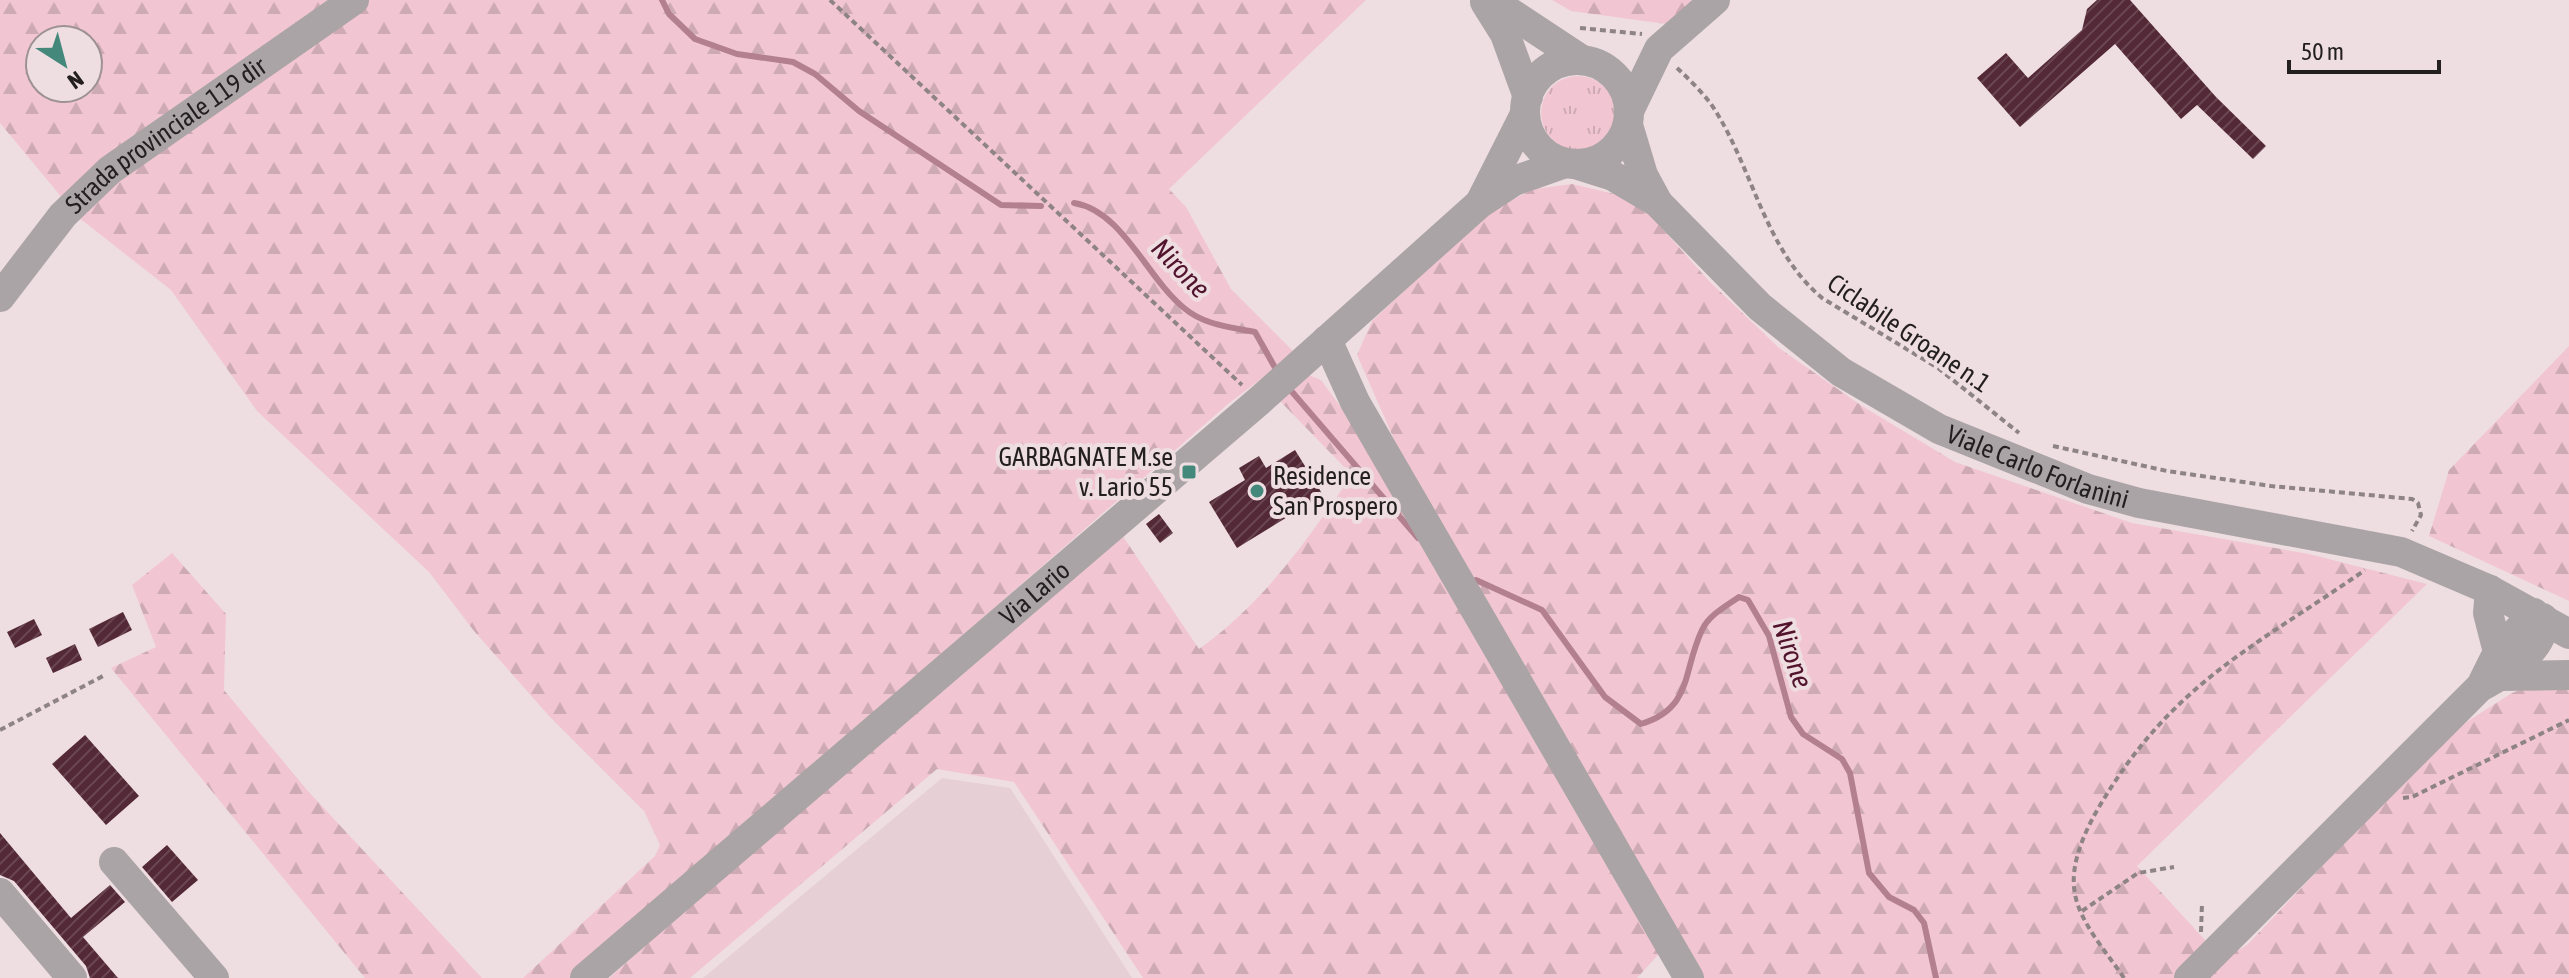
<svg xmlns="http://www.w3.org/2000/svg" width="2569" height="978" font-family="'Asap Condensed',sans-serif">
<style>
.built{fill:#e6cfd5}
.grass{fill:url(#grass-tufts)}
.forest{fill:url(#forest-firs);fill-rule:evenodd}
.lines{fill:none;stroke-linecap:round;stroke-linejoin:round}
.stream{stroke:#b3808f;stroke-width:6}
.building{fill:url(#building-hatch)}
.path{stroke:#8e8386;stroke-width:4;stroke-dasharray:6 4;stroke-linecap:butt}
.minor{stroke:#aba4a6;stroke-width:30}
.poi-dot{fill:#44877b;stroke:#eedee2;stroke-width:3}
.labels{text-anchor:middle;stroke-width:8;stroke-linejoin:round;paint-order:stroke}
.street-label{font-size:26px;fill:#231e1f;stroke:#eedee2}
.poi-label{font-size:26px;fill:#231e1f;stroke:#eedee2;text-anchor:end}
.water-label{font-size:28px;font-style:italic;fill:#52132c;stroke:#eedee2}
</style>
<defs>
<pattern id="grass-tufts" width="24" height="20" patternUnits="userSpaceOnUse" patternTransform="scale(2)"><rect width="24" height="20" fill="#f1c6d2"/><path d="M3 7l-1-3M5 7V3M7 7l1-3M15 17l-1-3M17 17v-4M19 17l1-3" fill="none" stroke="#ceaab4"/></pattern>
<pattern id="forest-firs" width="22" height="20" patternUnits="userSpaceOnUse" patternTransform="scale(2)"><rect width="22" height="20" fill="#f1c6d2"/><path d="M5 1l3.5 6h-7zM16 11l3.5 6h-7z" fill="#ceaab4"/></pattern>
<pattern id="building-hatch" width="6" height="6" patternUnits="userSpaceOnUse" patternTransform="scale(2)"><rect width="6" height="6" fill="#542937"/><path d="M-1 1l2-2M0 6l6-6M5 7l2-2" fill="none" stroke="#694652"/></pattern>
</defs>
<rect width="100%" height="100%" fill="#eedee2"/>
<path class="built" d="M 942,778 L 1010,788 L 1132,978 L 703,978 Z"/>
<path class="grass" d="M1541 113a37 37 0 1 1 74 0a37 37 0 1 1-74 0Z"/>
<path class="forest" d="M 0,0 L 1366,0 L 1169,189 L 1186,207 L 1231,289 L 1295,353 L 1228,404 L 570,978 L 523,978 L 655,856 L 660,845 L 644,811 L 549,716 L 474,631 L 429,572 L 257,411 L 171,290 L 78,217 L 0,123 ZM 40,40 L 88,40 L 88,88 L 40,88 Z
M 1552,0 L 1693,0 L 1666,24 L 1571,11 Z
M 1572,184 L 1636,199 L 1709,281 L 1779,348 L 1862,406 L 1955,462 L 2132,523 L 2309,554 L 2427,584 L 2137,866 L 2217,953 L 2239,950 L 2248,944 L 2423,760 L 2465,723 L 2512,693 L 2543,681 L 2569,680 L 2569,978 L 1694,978 L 1659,954 L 1637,978 L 1143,978 L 1014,782 L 937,769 L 690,978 L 609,978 L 979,649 L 1120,532 L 1199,649 C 1264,603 1307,540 1352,475 L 1278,399 L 1306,374 L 1321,380 L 1384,466 L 1401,455 L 1357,355 L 1372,321 L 1491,210 L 1534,189 Z
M 2569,346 L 2569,601 L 2429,536 L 2449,470 Z
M 172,553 L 226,614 L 224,690 L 307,790 L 482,978 L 365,978 L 111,668 L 156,647 L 132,585 Z"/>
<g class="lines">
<path class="stream" d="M 662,0 L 669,14 L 695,39 L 737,54 L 793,62 L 815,74 L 859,111 L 1001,205 L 1041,206
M 1074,203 C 1123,211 1146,277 1184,308 C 1204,325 1230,327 1255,332 L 1278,373
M 1287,386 L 1418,538
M 1476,580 L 1542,610 L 1605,697 L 1641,724 C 1693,708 1682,672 1702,630 C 1709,615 1726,606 1739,597 L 1748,600 L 1769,636 L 1791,717 L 1803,734 L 1842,759 L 1850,773 L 1869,873 L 1889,897 L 1914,910 L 1924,923 L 1936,978"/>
</g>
<path class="building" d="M 2097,0 L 2130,0 L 2216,97 L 2266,146 L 2253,159 L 2197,105 L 2181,119 L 2115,44 L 2020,127 L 1977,78 L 2006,53 L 2028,78 L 2082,30 L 2087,9 Z
M 1295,450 L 1323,495 L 1237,548 L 1209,502 L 1245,480 L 1239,468 L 1259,456 L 1266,468 Z
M 1159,514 L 1173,533 L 1160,543 L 1146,524 Z
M 123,612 L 132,630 L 98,647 L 89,629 Z
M 34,619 L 42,635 L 15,648 L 7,632 Z
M 75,644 L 82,660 L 53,673 L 46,658 Z
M 85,735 L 139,796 L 106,825 L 52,764 Z
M 0,833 L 71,918 L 110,885 L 125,902 L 83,937 L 118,978 L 90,978 L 86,966 L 14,881 L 0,875 Z
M 167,845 L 198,880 L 172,902 L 142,867 Z"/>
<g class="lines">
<path class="path" d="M 830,0 L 1242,385
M 1580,28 L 1642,34
M 1677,68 C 1689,79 1701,91 1711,104 C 1753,166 1763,248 1822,298 L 1938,368 L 2019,433
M 2053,446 L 2167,471 L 2271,486 L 2412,499 L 2418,503 L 2421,515 L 2412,531
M 0,730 L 103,676
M 2403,798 L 2412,797 L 2569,720
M 2082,911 L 2138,873 L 2174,867
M 2201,932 L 2202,903
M 2124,978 C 2108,954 2080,923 2075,894 C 2069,865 2085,831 2099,807 C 2172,683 2253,648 2365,570"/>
<g class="minor">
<path d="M 1491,0 L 1582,60"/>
<path d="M 1485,2 L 1505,34 L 1528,97"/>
<circle cx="1577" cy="112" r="52"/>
<path d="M 1630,109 L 1659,49 L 1715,0"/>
<path d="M 1628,125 L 1643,175 L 1657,201"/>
<path id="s1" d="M 1578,165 L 1613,176 L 1657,202 L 1760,307 L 1841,372 L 1939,429 L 2088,489 L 2139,503 L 2401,552 L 2490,590 L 2569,634"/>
<path d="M 1481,201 L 1525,114"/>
<path id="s2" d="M 0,297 L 63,215 L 110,170 L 354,0"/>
<path d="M 1327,340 L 1355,402 L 1689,978"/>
<path d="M 2490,590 L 2488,613 L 2498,652"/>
<path d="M 2500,676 L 2569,675"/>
<path d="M 2483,682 L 2498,652 L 2534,613"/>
<path d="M 114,862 L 214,978"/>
<path d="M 0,893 L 72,978"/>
<path id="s3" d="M 585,978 L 1259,401 L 1479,204 L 1514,181 L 1565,163"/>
<path d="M 2189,978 L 2480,687 C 2504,674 2547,650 2543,618"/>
</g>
</g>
<g class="poi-dot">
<rect x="1181" y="464" width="16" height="16" rx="4"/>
<circle cx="1257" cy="491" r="8"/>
</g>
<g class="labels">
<g class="street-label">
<text dy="9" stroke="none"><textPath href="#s2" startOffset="234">Strada provinciale 119 dir</textPath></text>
<text transform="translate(1909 333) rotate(34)" y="9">Ciclabile Groane n.1</text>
<text dy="9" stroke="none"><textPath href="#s1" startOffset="558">Viale Carlo Forlanini</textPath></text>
<text dy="9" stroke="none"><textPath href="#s3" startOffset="592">Via Lario</textPath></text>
</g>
<g class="poi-label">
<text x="1173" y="466">GARBAGNATE M.se<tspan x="1173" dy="30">v. Lario 55</tspan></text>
<text x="1273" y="485" text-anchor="start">Residence<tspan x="1273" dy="30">San Prospero</tspan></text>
</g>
<g class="water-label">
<text transform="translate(1181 268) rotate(46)" y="10">Nirone</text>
<text transform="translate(1793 654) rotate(71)" y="10">Nirone</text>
</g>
</g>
<g transform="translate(64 64) rotate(144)"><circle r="38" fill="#eedee2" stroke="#9d9194" stroke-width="2"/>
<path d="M0-6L14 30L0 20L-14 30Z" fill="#44877b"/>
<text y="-12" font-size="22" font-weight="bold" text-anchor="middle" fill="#231e1f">N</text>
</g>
<path d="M2289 60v12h150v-12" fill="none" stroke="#231e1f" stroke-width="4"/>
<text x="2301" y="60" font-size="24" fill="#231e1f" stroke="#eedee2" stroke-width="6" paint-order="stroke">50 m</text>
</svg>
